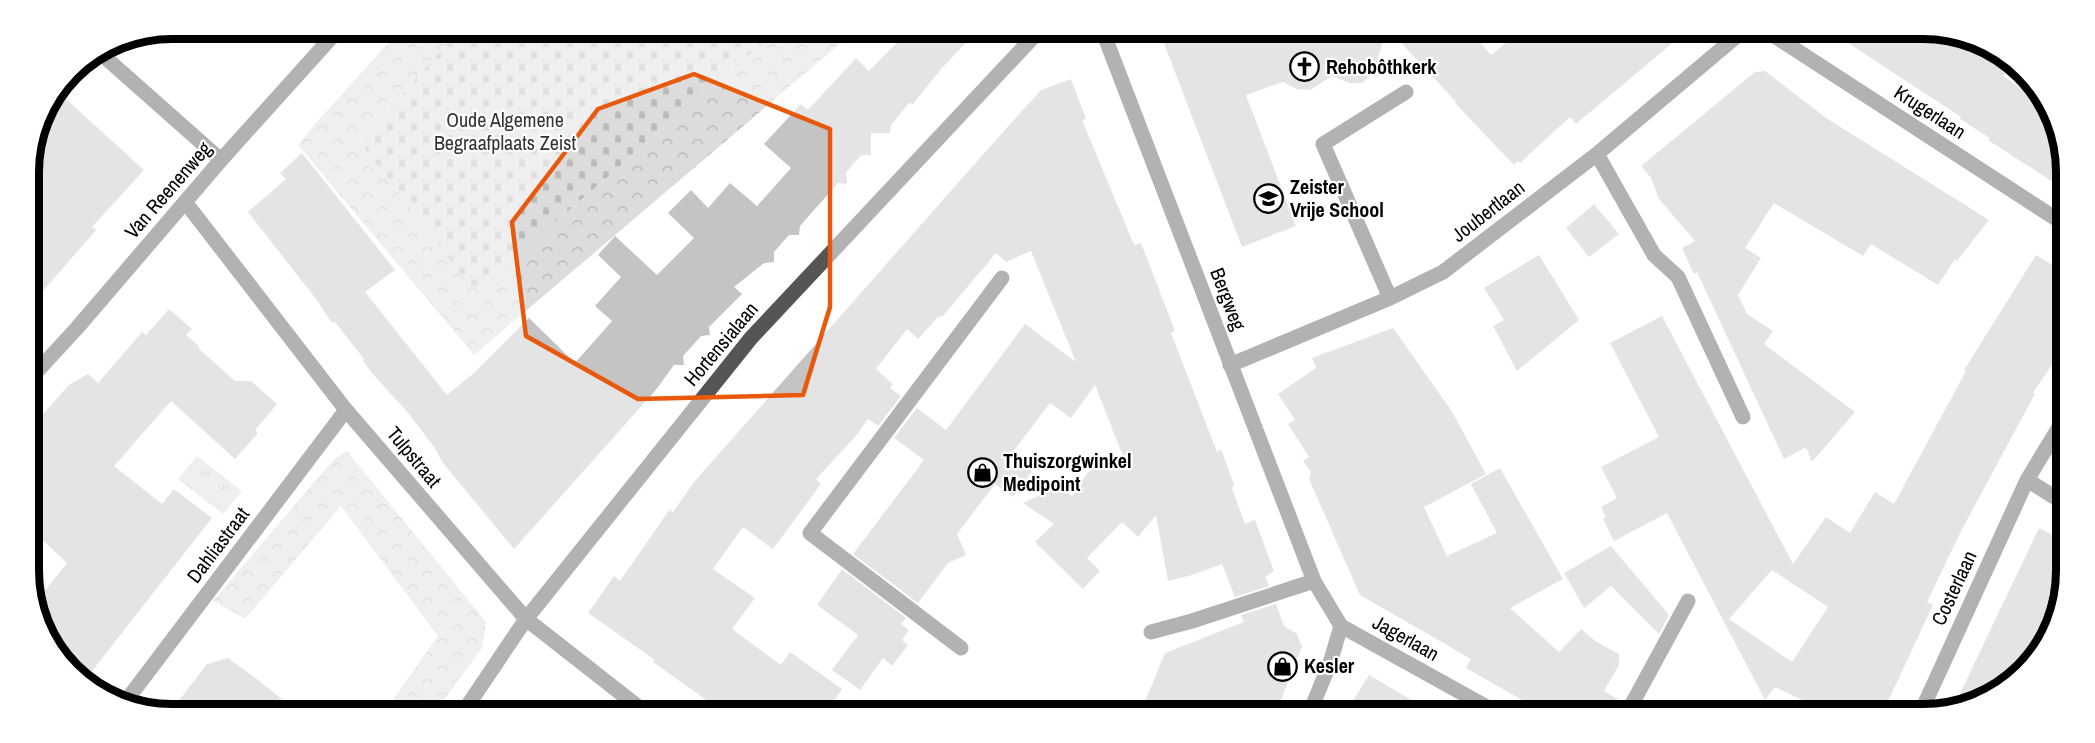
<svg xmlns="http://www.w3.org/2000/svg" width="2095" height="743" font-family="'Archivo Narrow',sans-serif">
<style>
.forest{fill:url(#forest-crowns)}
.cemetery{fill:url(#cemetery-stones)}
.park{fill:url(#park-tufts)}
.building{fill:#c4c4c4;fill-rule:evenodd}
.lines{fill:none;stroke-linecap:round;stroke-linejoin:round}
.minor{stroke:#555;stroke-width:15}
.marked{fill:none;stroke:#e8590c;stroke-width:4.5;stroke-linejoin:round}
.labels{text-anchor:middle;stroke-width:4.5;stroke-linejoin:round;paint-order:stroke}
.poi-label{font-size:20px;font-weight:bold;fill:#000;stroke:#fff;text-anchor:start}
.street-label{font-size:20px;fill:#000;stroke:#fff}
.park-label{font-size:20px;fill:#333;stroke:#fff}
.rim{fill:none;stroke:#000;stroke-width:8}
</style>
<defs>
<pattern id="forest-crowns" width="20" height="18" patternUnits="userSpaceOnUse" patternTransform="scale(1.5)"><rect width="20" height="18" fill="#dcdcdc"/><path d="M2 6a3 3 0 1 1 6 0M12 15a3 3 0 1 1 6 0" fill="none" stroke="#bbb"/></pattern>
<pattern id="cemetery-stones" width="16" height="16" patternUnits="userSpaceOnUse" patternTransform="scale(1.5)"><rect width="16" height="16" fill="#dcdcdc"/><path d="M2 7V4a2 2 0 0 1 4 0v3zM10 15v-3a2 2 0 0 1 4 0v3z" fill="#bbb"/></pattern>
<pattern id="park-tufts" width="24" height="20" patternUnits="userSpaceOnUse" patternTransform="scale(1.5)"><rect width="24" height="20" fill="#dcdcdc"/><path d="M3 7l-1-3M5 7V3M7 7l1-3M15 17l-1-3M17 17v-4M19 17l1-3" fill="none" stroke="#bbb"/></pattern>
</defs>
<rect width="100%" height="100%" fill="#fff"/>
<path class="forest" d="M 401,29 L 459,30 L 361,140 L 366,151 L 470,284 L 481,286 L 777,31 L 855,31 L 474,355 L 298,145 L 315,124 Z
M 347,451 L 486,622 L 482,648 L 438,708 L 387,708 L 438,636 L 341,506 L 245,619 L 213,601 L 334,459 Z"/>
<path class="cemetery" d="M 459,30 L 777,31 L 481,286 L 470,285 L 366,151 L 361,140 Z"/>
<path class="park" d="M 197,456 L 242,491 L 223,514 L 178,479 Z"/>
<path class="building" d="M 907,32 L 976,32 L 941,69 L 913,104 L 909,103 L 891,125 L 890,133 L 871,133 L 871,155 L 862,155 L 853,164 L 846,173 L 847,184 L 838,183 L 800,226 L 799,235 L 789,235 L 774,252 L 774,262 L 764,263 L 734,287 L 742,294 L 709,327 L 710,335 L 701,336 L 683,356 L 684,365 L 674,365 L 655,391 L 514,549 L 443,463 L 434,447 L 409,414 L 371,372 L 363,361 L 364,359 L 335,322 L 332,323 L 316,299 L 248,212 L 286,179 L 280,173 L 302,153 L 395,270 L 365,292 L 447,395 L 474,373 L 529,318 L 575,363 L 612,321 L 595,306 L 621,277 L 598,255 L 615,236 L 657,275 L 694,238 L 668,213 L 691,190 L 708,208 L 730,183 L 757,206 L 791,168 L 764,144 L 801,104 L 808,110 L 856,58 L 869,71 Z
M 1160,33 L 1385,34 L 1374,71 L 1363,83 L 1349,83 L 1332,76 L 1310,90 L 1297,89 L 1283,82 L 1246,95 L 1296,226 L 1242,247 Z
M 1393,34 L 1472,34 L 1491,55 L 1517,34 L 1682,35 L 1576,124 L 1570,117 L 1520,163 L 1518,161 L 1514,165 L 1455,103 L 1456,102 Z
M 1836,35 L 1969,36 L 1978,42 L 1973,48 L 2008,69 L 2003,76 L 2043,103 L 2065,153 L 2065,190 L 1988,140 L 1990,138 L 1960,119 L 1961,117 Z
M 1765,71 L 1826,118 L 1989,220 L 1957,261 L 1955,259 L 1938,285 L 1871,244 L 1863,256 L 1774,203 L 1745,248 L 1761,258 L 1738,295 L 1747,314 L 1773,331 L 1764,344 L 1855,412 L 1812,462 L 1806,447 L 1784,459 L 1697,272 L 1694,274 L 1682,248 L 1695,241 L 1659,199 L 1651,178 L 1641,166 L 1755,72 Z
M 1071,79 L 1086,119 L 1082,120 L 1134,245 L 1141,243 L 1175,331 L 1171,333 L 1217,452 L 1221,449 L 1234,485 L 1232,488 L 1245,524 L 1255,520 L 1274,571 L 1265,577 L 1269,586 L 1235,597 L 1222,564 L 1192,575 L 1168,581 L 1156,515 L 1138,537 L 1122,522 L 1087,558 L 1100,571 L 1083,589 L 1035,542 L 1054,524 L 1023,503 L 1057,487 L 1072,496 L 1088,472 L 1123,456 L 1095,385 L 1071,418 L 1050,403 L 1010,456 L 1032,471 L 1013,497 L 995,484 L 957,534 L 966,555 L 948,563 L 918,603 L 853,554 L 924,460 L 894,438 L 917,408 L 946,430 L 1025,324 L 1076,362 L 1031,251 L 1006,262 L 996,253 L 943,316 L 938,317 L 918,339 L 907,329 L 876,369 L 893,384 L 890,388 L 901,396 L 878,426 L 868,419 L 855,437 L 816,479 L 821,484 L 773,549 L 743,527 L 713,569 L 755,598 L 732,629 L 781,665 L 790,652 L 842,689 L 828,710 L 719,709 L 653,662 L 655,660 L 588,613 L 614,576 L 620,581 L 670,509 L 673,512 L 694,482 L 987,150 L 1041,90 Z
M 57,91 L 144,170 L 92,227 L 96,230 L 30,306 L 29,162 L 43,108 Z
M 1594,204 L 1619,234 L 1589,257 L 1566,228 Z
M 1539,255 L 1579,320 L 1517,371 L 1493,326 L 1504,320 L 1484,288 Z
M 2036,255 L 2064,272 L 2063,348 L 2033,393 L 2035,394 L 1961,531 L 1927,602 L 1933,605 L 1882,714 L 1832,714 L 1775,687 L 1765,700 L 1667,513 L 1614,541 L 1603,519 L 1606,517 L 1601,507 L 1617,498 L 1601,467 L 1659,437 L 1610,343 L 1662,316 L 1793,564 L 1826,517 L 1850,533 L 1875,492 L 1894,504 L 1966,371 L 1964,370 ZM 1772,570 L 1828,607 L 1792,662 L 1729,619 Z
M 169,309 L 192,329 L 186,335 L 199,346 L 199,349 L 235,381 L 251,381 L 277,404 L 255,430 L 258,433 L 235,459 L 171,401 L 114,466 L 162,504 L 174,489 L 212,518 L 85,680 L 64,666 L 34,604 L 67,563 L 31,529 L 30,429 L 69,385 L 88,374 L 98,383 L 142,332 L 146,335 Z
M 1393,328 L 1451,410 L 1486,474 L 1424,507 L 1447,556 L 1497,533 L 1471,484 L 1500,468 L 1563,579 L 1510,608 L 1559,652 L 1581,629 L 1595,641 L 1619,654 L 1619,665 L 1604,691 L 1622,702 L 1617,713 L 1545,713 L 1466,668 L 1471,659 L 1360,595 L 1309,479 L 1311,472 L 1303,461 L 1309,457 L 1288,424 L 1295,420 L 1278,394 L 1316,368 L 1312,358 Z
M 2039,528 L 2060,538 L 2059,617 L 2009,685 L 1954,706 Z
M 1611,546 L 1669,615 L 1659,634 L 1611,586 L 1584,608 L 1564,573 Z
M 842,569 L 906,618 L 901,624 L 909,630 L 902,640 L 908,645 L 892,666 L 883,658 L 860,690 L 832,670 L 858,635 L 817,605 Z
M 1276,604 L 1284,626 L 1297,634 L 1302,647 L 1276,712 L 1141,711 L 1165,653 L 1244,622 L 1241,615 Z
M 228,658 L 258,680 L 293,708 L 174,707 L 207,664 Z
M 1369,675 L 1432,712 L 1346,712 Z"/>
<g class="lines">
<path class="minor" d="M 1103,32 L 1314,581 L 1341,626 L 1496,712
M 1773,35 L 2064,224
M 98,51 L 221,160
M 1597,154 L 1654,255 L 1678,277 L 1743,417
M 186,203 L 346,410 L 526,619 L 641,709
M 1390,298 L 1323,144 L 1406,92
M 1230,365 L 1390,298 L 1443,272 L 1597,154 L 1738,35
M 30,379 L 77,328 L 221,160 L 339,29
M 2027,480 L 2061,501
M 1151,632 L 1192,621 L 1314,581
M 961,648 L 810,533 L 1002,278
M 123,705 L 346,410
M 466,708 L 526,619 L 751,338 L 1038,32
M 1310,712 L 1331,660 L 1341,626
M 1627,713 L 1688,601
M 1920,714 L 2027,480 L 2062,422"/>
</g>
<path d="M0 0H2095V743H0ZM 694,74 L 830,129 L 830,307 L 803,395 L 638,399 L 526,336 L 512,222 L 598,109 Z" fill="#fff" fill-opacity=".55" fill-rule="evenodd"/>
<path class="marked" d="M 694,74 L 830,129 L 830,307 L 803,395 L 638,399 L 526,336 L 512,222 L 598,109 Z"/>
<defs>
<symbol id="church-ring" viewBox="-11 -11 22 22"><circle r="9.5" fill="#fff" stroke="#000" stroke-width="1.5"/><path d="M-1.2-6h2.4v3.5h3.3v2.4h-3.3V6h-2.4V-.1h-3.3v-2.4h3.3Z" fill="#000"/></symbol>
<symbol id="school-ring" viewBox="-11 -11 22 22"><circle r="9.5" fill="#fff" stroke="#000" stroke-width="1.5"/><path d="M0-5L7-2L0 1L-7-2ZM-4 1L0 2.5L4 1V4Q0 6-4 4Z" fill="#000"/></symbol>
<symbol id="shop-ring" viewBox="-11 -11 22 22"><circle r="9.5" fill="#fff" stroke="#000" stroke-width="1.5"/><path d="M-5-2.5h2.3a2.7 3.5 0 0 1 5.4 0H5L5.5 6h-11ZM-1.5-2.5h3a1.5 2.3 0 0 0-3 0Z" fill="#000"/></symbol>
</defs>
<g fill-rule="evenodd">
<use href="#church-ring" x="1288" y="50" width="33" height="33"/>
<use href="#school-ring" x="1252" y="182" width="33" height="33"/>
<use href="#shop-ring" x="966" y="456" width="33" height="33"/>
<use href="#shop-ring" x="1266" y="650" width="33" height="33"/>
</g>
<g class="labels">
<g class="poi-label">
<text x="1326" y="74">Rehobôthkerk</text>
<text x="1290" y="194">Zeister<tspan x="1290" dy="23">Vrije School</tspan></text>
<text x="1003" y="468">Thuiszorgwinkel<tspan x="1003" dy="23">Medipoint</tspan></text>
<text x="1304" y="673">Kesler</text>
</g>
<g class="street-label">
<text transform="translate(1930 112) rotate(33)" y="7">Krugerlaan</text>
<text transform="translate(168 190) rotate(-49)" y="7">Van Reenenweg</text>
<text transform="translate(1488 211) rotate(-38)" y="7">Joubertlaan</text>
<text transform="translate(1228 299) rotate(69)" y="7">Bergweg</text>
<text transform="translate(721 344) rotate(-50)" y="7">Hortensialaan</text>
<text transform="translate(414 457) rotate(50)" y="7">Tulpstraat</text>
<text transform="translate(218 545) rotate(-53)" y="7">Dahliastraat</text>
<text transform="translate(1954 588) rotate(-65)" y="7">Costerlaan</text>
<text transform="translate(1406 638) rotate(29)" y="7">Jagerlaan</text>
</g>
<g class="park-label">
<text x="505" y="127">Oude Algemene<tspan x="505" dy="23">Begraafplaats Zeist</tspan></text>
</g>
</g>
<path d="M0 0H2095V743H0ZM172 39H1923A133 133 0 0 1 2056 172V571A133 133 0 0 1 1923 704H172A133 133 0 0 1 39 571V172A133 133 0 0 1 172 39Z" fill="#fff" fill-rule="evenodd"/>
<path class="rim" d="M172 39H1923A133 133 0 0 1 2056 172V571A133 133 0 0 1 1923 704H172A133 133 0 0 1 39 571V172A133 133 0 0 1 172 39Z"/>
</svg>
